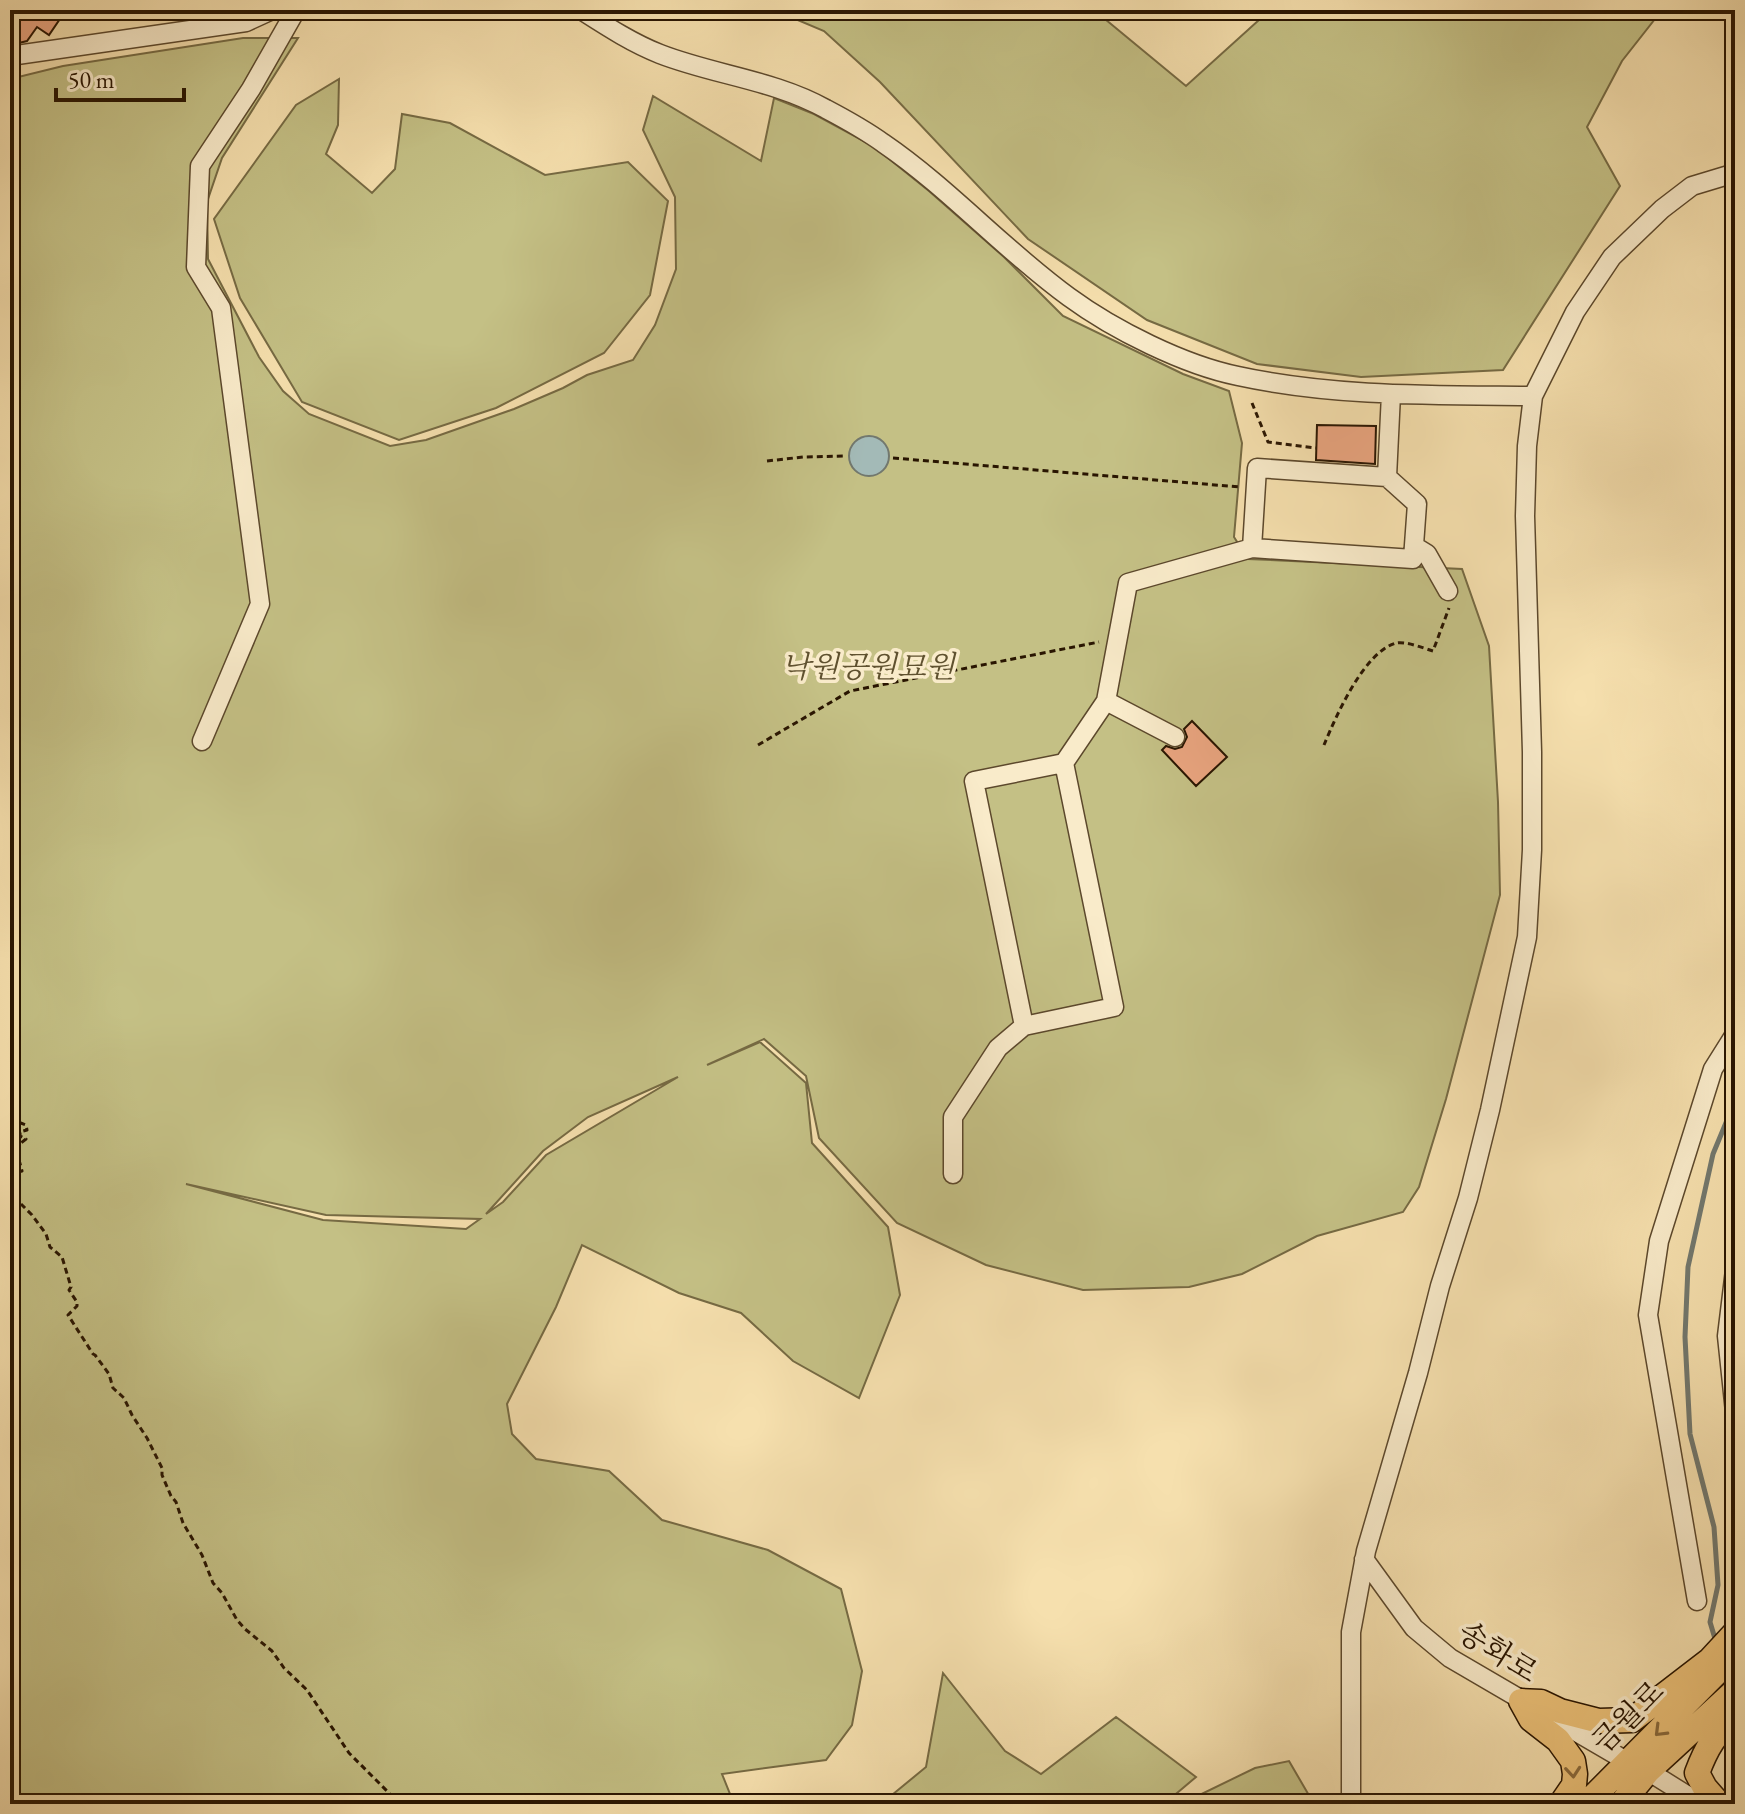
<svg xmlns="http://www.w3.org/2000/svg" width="1745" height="1814" font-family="'EB Garamond','Noto Serif KR',serif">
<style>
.green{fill:#c4c085;stroke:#766a43;stroke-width:2;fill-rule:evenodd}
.water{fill:#a3bab7;stroke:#72786e;stroke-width:2}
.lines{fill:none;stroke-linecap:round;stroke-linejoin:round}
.stream{stroke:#72786e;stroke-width:5}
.building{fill:#eaa580;stroke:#291501;stroke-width:2}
.minor-casing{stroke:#5c482c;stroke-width:21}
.major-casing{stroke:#291501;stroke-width:27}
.path{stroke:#291501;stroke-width:3;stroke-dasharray:6 4;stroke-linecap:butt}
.minor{stroke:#f9ebca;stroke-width:18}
.major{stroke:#ebc077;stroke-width:24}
.oneway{stroke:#8a6a3c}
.labels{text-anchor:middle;stroke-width:7;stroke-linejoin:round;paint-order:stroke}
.park-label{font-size:30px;font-style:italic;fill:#5f512f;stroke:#f9ebca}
.street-label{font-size:30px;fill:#291501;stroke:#f9ebca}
</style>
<rect width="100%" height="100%" fill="#f6e0ae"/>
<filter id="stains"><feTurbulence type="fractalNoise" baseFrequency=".0025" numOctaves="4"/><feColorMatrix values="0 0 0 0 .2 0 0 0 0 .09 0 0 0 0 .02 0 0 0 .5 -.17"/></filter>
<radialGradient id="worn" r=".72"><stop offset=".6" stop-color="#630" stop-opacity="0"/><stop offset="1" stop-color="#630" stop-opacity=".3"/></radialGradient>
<path class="green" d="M 774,10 L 1094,10 L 1186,86 L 1270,10 L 1662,10 L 1622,61 L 1587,127 L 1620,186 L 1503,370 L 1361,377 L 1257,364 L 1147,320 L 1028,239 L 880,82 L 824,31 Z
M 243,38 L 298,38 L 222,158 L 207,202 L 208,259 L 259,357 L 283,391 L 309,414 L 390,446 L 426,440 L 514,409 L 563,388 L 587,375 L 633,360 L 655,325 L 676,269 L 675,197 L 643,130 L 653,96 L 761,161 L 774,98 L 814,114 L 873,146 L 929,191 L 1004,257 L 1063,316 L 1183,374 L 1229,391 L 1242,443 L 1234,537 L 1248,559 L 1462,569 L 1489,646 L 1498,802 L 1500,895 L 1446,1099 L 1419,1187 L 1403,1212 L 1317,1236 L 1242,1274 L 1189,1287 L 1083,1290 L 986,1265 L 897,1223 L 819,1138 L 806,1076 L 764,1039 L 707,1065 L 760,1042 L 806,1083 L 812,1143 L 888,1227 L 900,1295 L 859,1398 L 793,1361 L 741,1313 L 679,1293 L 582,1245 L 556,1307 L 507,1404 L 512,1434 L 536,1459 L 609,1471 L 662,1520 L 768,1550 L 841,1589 L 862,1671 L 852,1725 L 826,1760 L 722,1774 L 734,1804 L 10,1804 L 10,79 L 63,66 ZM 678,1077 L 546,1155 L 503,1202 L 486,1214 L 543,1151 L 588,1117 ZM 186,1184 L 326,1215 L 480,1219 L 466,1229 L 323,1220 Z
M 339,79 L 338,125 L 326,154 L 372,193 L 395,169 L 402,114 L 450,123 L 545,175 L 628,162 L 668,201 L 650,295 L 604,353 L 496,408 L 399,440 L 302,402 L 240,298 L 214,219 L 296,105 Z
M 943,1673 L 1005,1751 L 1041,1774 L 1116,1717 L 1196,1777 L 1164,1804 L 881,1804 L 926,1767 Z
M 1289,1761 L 1314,1804 L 1181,1804 L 1255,1768 Z"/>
<path class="water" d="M849 456a20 20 0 1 1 40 0a20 20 0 1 1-40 0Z"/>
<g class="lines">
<path class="stream" d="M 1716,1642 L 1710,1622 L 1718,1585 L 1714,1527 L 1690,1434 L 1685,1337 L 1688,1267 L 1713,1154 L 1735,1101"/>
</g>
<path class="building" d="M 10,10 L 66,10 L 49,35 L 37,27 L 27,41 L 19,43 L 10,36 Z
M 1317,425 L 1376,426 L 1375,464 L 1316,460 Z
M 1192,721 L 1227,757 L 1196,786 L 1162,750 L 1166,746 L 1175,749 L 1182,747 L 1187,737 L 1184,729 Z"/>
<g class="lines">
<defs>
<path id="minor" d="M 581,10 C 606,26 632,43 660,54 C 714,75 774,80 826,109 C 845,119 865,130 883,143 C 949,188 1004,250 1069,297 C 1114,330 1184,365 1238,376 C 1335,397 1435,395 1533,396
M 10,56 L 246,22 L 272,10
M 1387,477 L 1391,394
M 1414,546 L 1427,554 L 1448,591
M 1106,701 L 1175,737
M 202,741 L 260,604 L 221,308 L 196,267 L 200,166 L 251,89 L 296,10
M 1064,763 L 1106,701 L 1128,583 L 1252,548 L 1413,559 L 1417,504 L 1387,477 L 1257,468 L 1252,548
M 953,1174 L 953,1117 L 998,1048 L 1024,1026 L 1114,1007 L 1064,763 L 974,781 L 1024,1026
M 1735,1270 L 1727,1336 L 1735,1412
M 1364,1559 L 1414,1628 L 1450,1658 L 1628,1762 L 1648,1771 L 1701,1804
M 1697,1601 L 1648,1315 L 1659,1241 L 1713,1069 L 1735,1034
M 1351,1804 L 1351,1632 L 1366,1551 L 1418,1373 L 1440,1286 L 1468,1198 L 1490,1110 L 1527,937 L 1532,850 L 1532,752 L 1525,516 L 1527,446 L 1533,396 L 1575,312 L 1612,257 L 1662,209 L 1692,186 L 1735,173"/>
<path id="major" d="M 1521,1701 L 1541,1702 L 1560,1711 L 1599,1721 L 1632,1720 L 1710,1660 L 1735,1633
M 1521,1701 L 1531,1719 L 1558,1740 L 1573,1761 L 1575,1774 L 1574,1785 L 1561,1804
M 1586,1804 L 1733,1656
M 1621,1804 L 1648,1771 L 1735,1691
M 1719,1804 L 1705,1788 L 1697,1773 C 1707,1746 1715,1735 1735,1714"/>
</defs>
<use href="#minor" class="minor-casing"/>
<use href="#major" class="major-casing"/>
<path class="path" d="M 1252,403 L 1268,442 L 1316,448
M 893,458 L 1240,487
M 767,461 L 803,457 L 845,456
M 758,745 L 850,691 L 1099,642
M 1324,745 C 1336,716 1364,652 1396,643 C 1406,641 1423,648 1433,651 L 1449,608
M 10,1119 L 26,1125 L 27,1130 L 20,1132 L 20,1136 L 26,1139 L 21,1143 L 10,1146
M 10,1155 L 19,1160 L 22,1171 L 10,1174
M 10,1188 L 17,1193 L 21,1204 L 32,1215 L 46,1234 L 50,1247 L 62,1257 L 71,1287 L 69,1290 L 77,1302 L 77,1306 L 68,1315 L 93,1354 L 95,1355 L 109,1374 L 113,1388 L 124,1398 L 132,1415 L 147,1438 L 162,1468 L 162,1475 L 171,1496 L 176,1502 L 183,1523 L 202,1555 L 213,1583 L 222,1593 L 237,1620 L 245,1629 L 272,1651 L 284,1668 L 307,1690 L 349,1753 L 390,1794 L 397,1804"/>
<use href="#minor" class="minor"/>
<use href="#major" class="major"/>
</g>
<defs><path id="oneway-chevron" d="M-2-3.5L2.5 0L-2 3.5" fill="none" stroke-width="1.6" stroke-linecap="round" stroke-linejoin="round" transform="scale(2)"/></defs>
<g class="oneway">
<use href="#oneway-chevron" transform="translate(1660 1731) rotate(135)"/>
<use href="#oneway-chevron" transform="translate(1573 1772) rotate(85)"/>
</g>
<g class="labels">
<g class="park-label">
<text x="868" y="677">낙원공원묘원</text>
</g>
<g class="street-label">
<text transform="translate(1498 1652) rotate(32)" y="10">송화로</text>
<text transform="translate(1628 1717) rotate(-45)" y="10">금월로</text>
</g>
</g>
<rect width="1745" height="1814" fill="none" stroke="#f6e0ae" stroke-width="40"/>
<rect x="12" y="12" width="1721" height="1790" fill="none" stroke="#291501" stroke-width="4"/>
<rect x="20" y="20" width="1705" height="1774" fill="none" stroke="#291501" stroke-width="2"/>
<path d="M56 88v12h128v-12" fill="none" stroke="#291501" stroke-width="4"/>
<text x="68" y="88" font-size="24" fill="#291501" stroke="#f9ebca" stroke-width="6" paint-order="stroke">50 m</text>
<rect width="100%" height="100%" filter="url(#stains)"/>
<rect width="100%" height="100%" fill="url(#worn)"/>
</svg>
